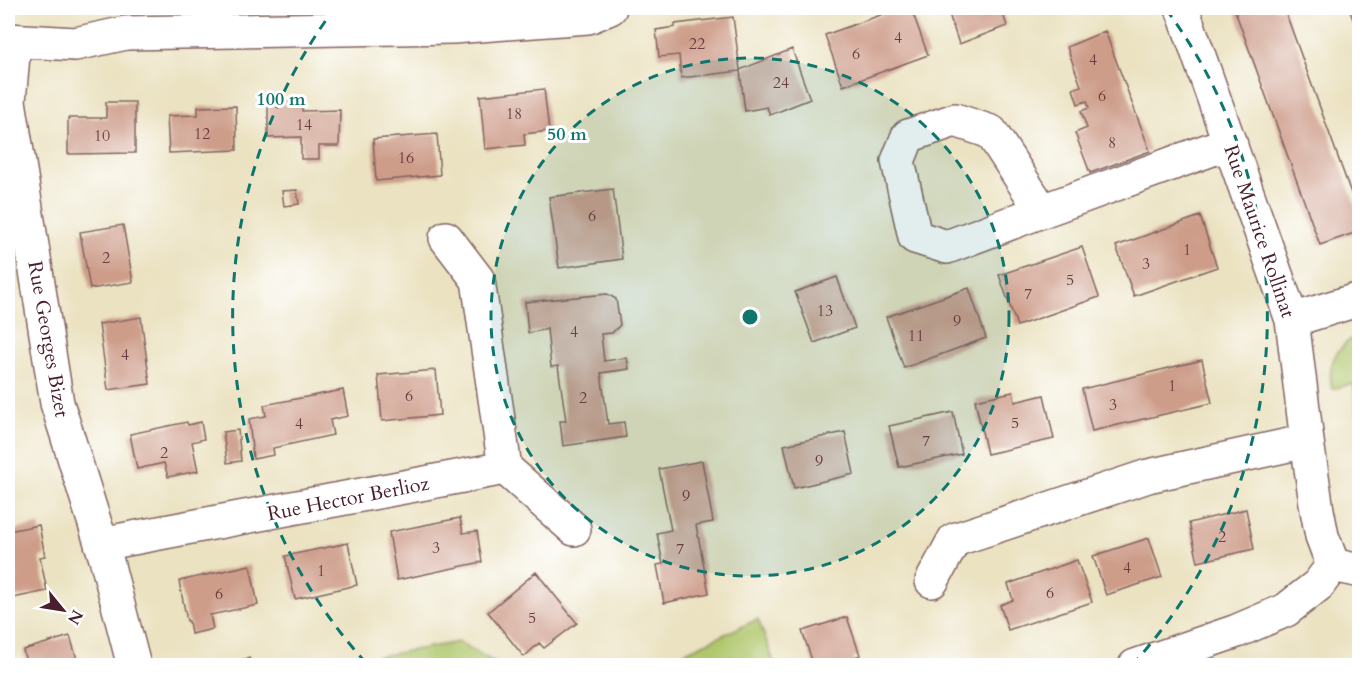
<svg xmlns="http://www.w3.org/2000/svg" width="1367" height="673" font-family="Cardo,serif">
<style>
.green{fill:#b0c86d;stroke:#7d744c;stroke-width:1.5}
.building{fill:#ce9d8a}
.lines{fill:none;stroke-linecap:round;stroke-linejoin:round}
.street-casing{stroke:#826360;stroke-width:36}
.secondary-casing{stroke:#826360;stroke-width:36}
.street{stroke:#fff;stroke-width:33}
.secondary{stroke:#fff;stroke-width:33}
.ring{fill:none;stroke:#0f766e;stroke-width:3;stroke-dasharray:10 8}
.labels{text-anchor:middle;stroke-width:6;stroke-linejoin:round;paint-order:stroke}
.number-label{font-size:16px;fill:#6b3e43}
.street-label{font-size:20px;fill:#4a1f2b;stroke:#fff}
.centre{fill:#0f766e;stroke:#fff;stroke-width:3}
.ring-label{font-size:18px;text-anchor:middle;font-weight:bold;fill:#0f766e;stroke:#fff;stroke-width:6;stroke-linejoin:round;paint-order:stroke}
</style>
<rect width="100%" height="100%" fill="#fff"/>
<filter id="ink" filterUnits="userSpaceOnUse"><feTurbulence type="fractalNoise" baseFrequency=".0167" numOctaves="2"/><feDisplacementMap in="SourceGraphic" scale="12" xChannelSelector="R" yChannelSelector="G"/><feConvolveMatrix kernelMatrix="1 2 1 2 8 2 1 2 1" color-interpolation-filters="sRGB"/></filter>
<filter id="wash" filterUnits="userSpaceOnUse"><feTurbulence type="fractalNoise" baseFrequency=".008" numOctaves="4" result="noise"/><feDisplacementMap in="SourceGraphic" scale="24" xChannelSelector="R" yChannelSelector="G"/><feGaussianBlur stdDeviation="1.35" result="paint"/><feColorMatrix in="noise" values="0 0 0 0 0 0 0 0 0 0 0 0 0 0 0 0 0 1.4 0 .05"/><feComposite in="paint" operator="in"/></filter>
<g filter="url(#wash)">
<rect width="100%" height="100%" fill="#ebe2c1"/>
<path class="green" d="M 1359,334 L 1360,334 L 1359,421 L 1353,384 L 1332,389 C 1326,362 1337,347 1359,334 Z
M 758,619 L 775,665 L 657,665 Z
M 459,642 L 499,665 L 329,665 Z"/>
<g id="blocks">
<path class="building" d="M 900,8 L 911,8 L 928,55 L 843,86 L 825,35 Z
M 947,8 L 1001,8 L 1007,26 L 959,44 Z
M 1234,8 L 1284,8 L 1360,218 L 1360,231 L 1320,245 Z
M 1349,8 L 1360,8 L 1360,37 L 1359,37 Z
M 733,17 L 740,70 L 792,49 L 810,99 L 770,115 L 767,107 L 745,111 L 740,71 L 681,78 L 679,55 L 659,57 L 656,30 L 675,27 L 675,24 Z
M 1105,31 L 1150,151 L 1090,173 L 1075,133 L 1087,128 L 1081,111 L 1089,108 L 1087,101 L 1078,104 L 1073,89 L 1081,86 L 1067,47 Z
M 544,89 L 549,131 L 524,134 L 525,145 L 485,149 L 480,96 Z
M 268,101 L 302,101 L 302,111 L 340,110 L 339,146 L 319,146 L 319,159 L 301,159 L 301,137 L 268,138 Z
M 106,102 L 135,102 L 135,153 L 68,154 L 68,118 L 106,118 Z
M 236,106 L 237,150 L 169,153 L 167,116 L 198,115 L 198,107 Z
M 437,134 L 440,175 L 376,181 L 373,139 Z
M 613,189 L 622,259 L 559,268 L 549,197 Z
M 297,190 L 299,204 L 284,206 L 282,191 Z
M 1200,216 L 1217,267 L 1134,296 L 1116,246 Z
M 123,225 L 133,282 L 90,289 L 80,232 Z
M 1082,247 L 1099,297 L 1017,326 L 999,275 Z
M 837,277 L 855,328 L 814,343 L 795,292 Z
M 969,288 L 986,338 L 904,368 L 886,317 Z
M 607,294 L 616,299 L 620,325 L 612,333 L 601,334 L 604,361 L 627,358 L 629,369 L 601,373 L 608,424 L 624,422 L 626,437 L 563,446 L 560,421 L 566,421 L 558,366 L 551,367 L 547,329 L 528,333 L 525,302 Z
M 141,317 L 150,384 L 108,390 L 99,324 Z
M 1202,360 L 1212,403 L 1092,431 L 1082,389 Z
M 436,370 L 440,415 L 382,421 L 378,375 Z
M 343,390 L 348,416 L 330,420 L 333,435 L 273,448 L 274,455 L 253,459 L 249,419 L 266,416 L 264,405 Z
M 1013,392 L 1015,402 L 1044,395 L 1054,439 L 987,454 L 975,400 Z
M 953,412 L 962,454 L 899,467 L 889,426 Z
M 187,422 L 188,425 L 201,422 L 204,439 L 192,442 L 198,471 L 168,477 L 164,463 L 137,469 L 130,434 Z
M 238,430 L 241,461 L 227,463 L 223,432 Z
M 845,432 L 854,474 L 794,488 L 784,445 Z
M 702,461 L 713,522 L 696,525 L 709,593 L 664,603 L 657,565 L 663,564 L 657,533 L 671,530 L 659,469 Z
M 1246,509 L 1254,549 L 1198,562 L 1189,523 Z
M 460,518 L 463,533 L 477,531 L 482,562 L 397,580 L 389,532 Z
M 39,525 L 45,556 L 40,557 L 47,591 L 8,599 L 8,531 Z
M 1149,538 L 1162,577 L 1106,595 L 1093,556 Z
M 348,543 L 357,585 L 295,599 L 285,556 Z
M 1077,560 L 1092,602 L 1008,630 L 1000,605 L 1013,600 L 1008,584 Z
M 250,565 L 258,605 L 210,615 L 213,629 L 191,634 L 189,621 L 187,621 L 179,581 Z
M 536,572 L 577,623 L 544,648 L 539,643 L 524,657 L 488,612 Z
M 847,617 L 860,655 L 853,658 L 855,666 L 814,666 L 802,631 Z
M 70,636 L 79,666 L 27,666 L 23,650 Z
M 249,658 L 251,666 L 226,666 L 226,665 Z"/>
</g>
</g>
<g filter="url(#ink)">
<use href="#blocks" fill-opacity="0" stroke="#826360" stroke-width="1.5"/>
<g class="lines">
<defs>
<path id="street" d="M 1182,8 L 1292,320 L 1307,441 L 1317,510 L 1322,536 L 1333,565
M 16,41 L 13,55 L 9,101 L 57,403 L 107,562 L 134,666
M 1042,211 L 991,132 L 955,120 L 908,136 L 898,161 L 915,237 L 947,247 L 1042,211 L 1212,149 L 1231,145
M 446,238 L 478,280 L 505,468
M 1292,320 L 1360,299
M 101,544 L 505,468 L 574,529
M 932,581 L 954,540 L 1148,476 L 1307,441"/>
<path id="secondary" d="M 8,40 L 75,44 L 126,33 L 453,27 L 588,17 L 610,8
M 1135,666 L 1237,631 L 1286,610 L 1318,585 L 1333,565 L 1360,571"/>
</defs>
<use href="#street" class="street-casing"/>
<use href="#secondary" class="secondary-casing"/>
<use href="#street" class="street"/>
<use href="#secondary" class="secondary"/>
</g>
</g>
<circle cx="750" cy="317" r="259" fill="#0f766e" fill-opacity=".12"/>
<g class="ring">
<circle cx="750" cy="317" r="259"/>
<path d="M366 663A517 517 0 0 1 334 9M1166 9A517 517 0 0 1 1134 663"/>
</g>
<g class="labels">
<g class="number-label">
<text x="898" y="43">4</text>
<text x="697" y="49">22</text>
<text x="856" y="59">6</text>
<text x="1093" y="65">4</text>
<text x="781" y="88">24</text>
<text x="1102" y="101">6</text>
<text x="514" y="119">18</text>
<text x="304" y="130">14</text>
<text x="202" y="139">12</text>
<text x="102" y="141">10</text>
<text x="1112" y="148">8</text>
<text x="406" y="163">16</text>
<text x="592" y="221">6</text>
<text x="1187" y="255">1</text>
<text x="106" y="263">2</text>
<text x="1146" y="269">3</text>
<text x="1070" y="285">5</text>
<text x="1028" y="299">7</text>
<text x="825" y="316">13</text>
<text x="957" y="326">9</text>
<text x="574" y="337">4</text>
<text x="916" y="341">11</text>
<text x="125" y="360">4</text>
<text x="1172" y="391">1</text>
<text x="409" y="401">6</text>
<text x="583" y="403">2</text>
<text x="1113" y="410">3</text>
<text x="1015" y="428">5</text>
<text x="299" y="429">4</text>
<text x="926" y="446">7</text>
<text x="164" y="458">2</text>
<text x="819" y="466">9</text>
<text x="686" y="501">9</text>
<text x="1222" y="542">2</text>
<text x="436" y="553">3</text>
<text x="680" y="554">7</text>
<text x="1127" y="573">4</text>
<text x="321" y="576">1</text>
<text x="1050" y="598">6</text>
<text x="219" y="599">6</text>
<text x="532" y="623">5</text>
</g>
<g class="street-label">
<text transform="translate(1260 231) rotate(71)" y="7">Rue Maurice Rollinat</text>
<text transform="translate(49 339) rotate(80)" y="7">Rue Georges Bizet</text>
<text transform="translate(348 498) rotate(-11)" y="7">Rue Hector Berlioz</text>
</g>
</g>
<circle cx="750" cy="317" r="9" class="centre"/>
<g class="ring-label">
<text x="281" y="105">100 m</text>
<text x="567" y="140">50 m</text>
</g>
<rect width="1367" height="673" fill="none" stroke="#fff" stroke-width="30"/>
<g transform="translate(63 610) rotate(120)" stroke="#ffffff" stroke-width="4.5" paint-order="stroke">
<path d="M0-4.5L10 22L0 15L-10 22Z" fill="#4a1f2b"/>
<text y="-9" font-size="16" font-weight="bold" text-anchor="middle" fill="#4a1f2b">N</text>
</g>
</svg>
